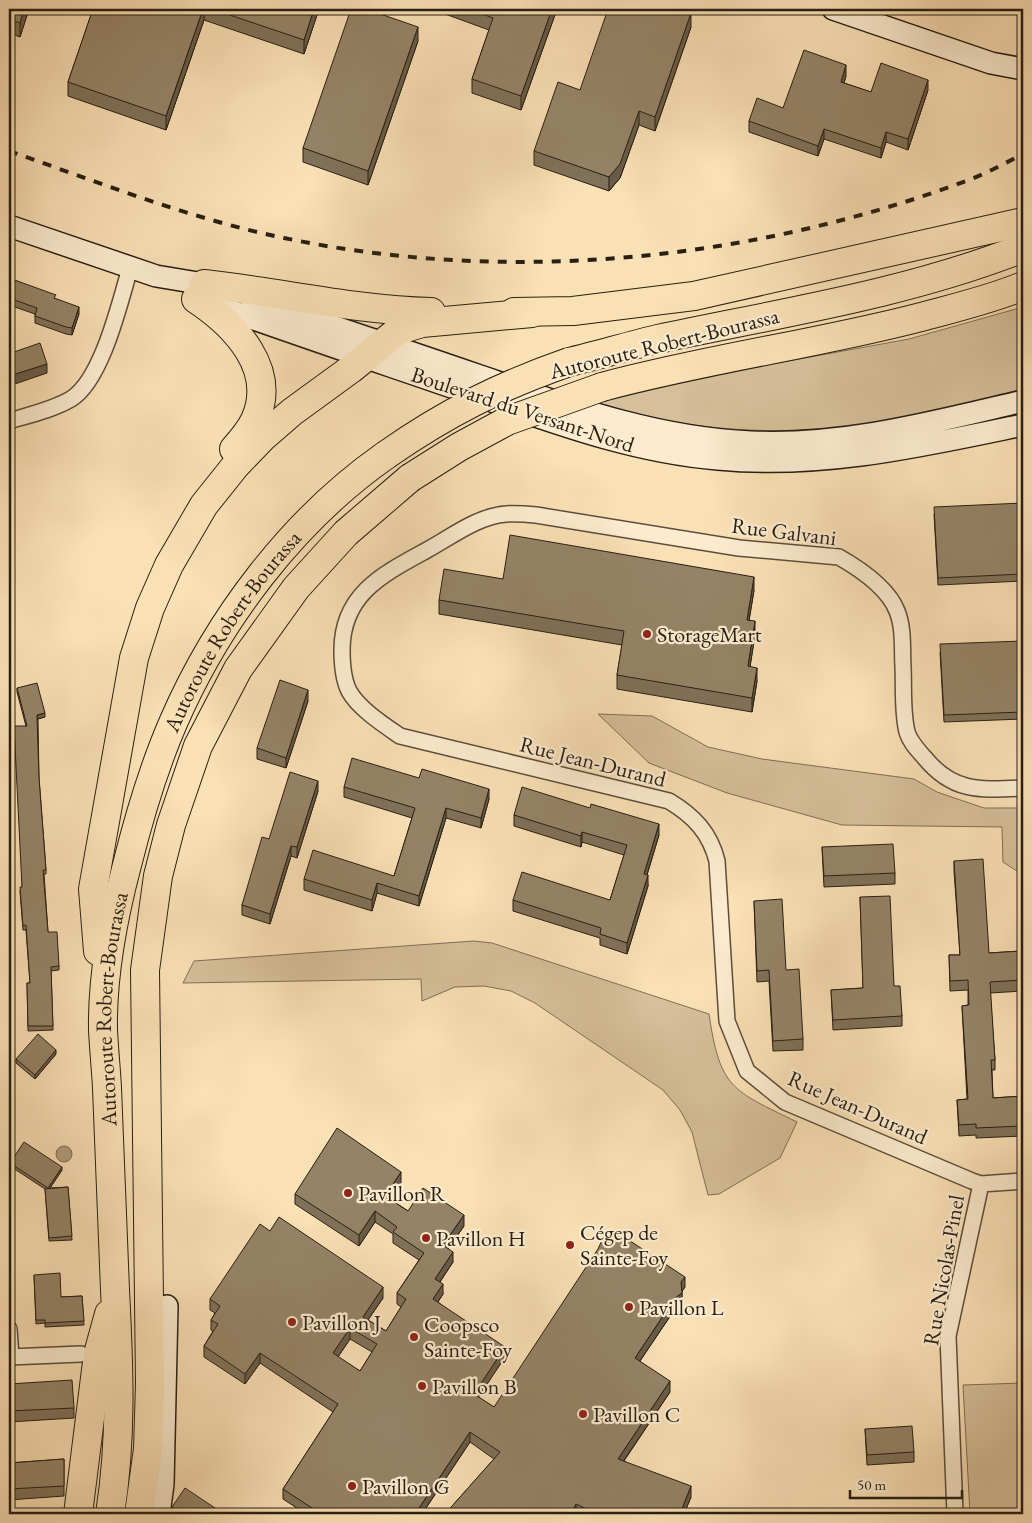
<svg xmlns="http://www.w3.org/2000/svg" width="1032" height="1523" font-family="'EB Garamond',serif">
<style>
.green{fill:#d6bf99;stroke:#7f6e56}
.water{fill:#b39e7e;stroke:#7b6b53}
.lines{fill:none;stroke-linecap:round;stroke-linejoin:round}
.street-casing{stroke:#5c4e3b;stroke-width:18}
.secondary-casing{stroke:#281e12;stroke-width:24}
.highway-casing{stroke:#281e12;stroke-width:30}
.street{stroke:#fcebcf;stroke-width:15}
.secondary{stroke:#fcebcf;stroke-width:21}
.highway{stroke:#fae0b5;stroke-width:28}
.rail{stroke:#281e12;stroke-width:4;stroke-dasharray:9 9;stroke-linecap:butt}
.highway-bridge-casing{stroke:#281e12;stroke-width:30;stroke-linecap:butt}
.highway-bridge{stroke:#fae0b5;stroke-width:28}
.wall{fill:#807159;stroke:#281e12;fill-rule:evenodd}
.shaded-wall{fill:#685c48;stroke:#281e12}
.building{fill:#958367;stroke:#281e12;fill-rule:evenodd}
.poi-dot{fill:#8f2418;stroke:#fcebcf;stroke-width:2}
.labels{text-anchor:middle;stroke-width:4.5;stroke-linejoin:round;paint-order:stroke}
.street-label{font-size:22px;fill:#281e12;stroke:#fcebcf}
.poi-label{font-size:22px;fill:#281e12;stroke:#fcebcf;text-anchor:start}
</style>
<rect width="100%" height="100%" fill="#fae0b5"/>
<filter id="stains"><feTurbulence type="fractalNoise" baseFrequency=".004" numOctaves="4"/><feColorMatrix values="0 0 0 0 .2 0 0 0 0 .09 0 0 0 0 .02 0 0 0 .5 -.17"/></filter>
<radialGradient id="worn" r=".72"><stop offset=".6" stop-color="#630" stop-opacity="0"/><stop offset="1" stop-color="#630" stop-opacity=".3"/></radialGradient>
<path class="green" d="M 1023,307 L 1023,389 C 972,402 920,417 868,424 C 779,437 686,431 601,405 L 602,401 L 662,384 L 909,339 Z
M 598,714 L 652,716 L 708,747 L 762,759 L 914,779 L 937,792 L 984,808 L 1023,808 L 1023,875 L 1003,862 L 1002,827 L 842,825 L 727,793 L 649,763 Z
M 474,941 L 492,943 L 709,1014 C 720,1089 732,1090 797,1122 L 780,1158 L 719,1194 L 708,1195 L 692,1132 L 680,1110 L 663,1090 L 535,1003 L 511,991 L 484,986 L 455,987 L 422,1001 L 421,979 L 183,983 L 194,961 Z
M 1023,1383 L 1023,1514 L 970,1514 L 963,1385 Z"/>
<path class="water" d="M56 1154a8 8 0 1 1 16 0a8 8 0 1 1-16 0Z"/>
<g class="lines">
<defs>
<path id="street" d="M 9,421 C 29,415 52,410 71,399 C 102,380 120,302 130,268
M 1023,788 C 981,790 953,793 924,757 C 917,749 910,742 907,732 C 902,711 904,688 903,667 C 902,649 904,628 897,611 C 888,588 860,569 839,557 L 739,548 L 536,515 C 526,514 516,513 506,514 C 478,516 451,537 427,550 C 383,574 342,594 342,650 C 342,663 343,679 349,691 C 358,708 384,725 400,736 L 669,801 C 694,816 710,833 717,861 L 727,1021 L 747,1071 L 785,1102 L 972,1181 L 981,1184 L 1023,1181
M 9,1329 L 11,1357
M 9,1357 L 81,1354
M 955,1514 L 948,1336 L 981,1184"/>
<path id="secondary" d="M 833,9 L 991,63 L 1023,69
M 9,226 L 156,276 L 204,284 L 218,289
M 252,300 C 328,324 404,350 480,376 C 568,406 656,438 751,442 C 845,446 933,422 1023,401
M 209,303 C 295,334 382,363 469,393 C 550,421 631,452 718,459 C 822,469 922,446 1023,425
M 159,1514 L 163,1484 L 167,1306"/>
<g id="highway">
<path d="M 204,284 C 280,292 354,310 431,312"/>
<path d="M 196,299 C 235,325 278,369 255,420 C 250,431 242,440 234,449"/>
<path d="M 514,312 L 573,311 L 694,296 L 1023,222"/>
<path d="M 569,362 C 599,355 628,346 658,339 C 780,313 906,294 1023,248"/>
<path d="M 602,387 C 709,358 819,344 925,316 C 958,307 992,299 1023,286"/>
<path d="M 98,951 L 93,889 L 134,658 L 150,608 L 169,565 L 204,505 L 236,465 L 262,438 L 292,412 L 351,369 L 399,330 L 422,323 L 532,313"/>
<path d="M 78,1514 L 98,1354 L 109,1314"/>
<path id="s1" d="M 110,1514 C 122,1438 119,1367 115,1290 C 112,1223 110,1155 107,1088 C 106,1069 104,1050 103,1030 C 102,975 113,918 127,865 C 139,817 153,769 173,723 C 218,619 293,520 386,455"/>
<path d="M 139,1514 L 148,1449 L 150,1383 L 145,970 L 158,876 L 171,825 L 198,746 L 238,669 L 296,588 L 346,533 L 410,478"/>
</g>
</defs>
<use href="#street" class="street-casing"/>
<use href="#secondary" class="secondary-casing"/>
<use href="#highway" class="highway-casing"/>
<use href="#street" class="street"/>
<use href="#secondary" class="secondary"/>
<use href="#highway" class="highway"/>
<path class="rail" d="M 9,151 C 98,182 191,219 284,238 C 510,285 750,261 966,181 C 986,174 1005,163 1023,154"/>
<defs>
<path id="highway-bridge" d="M 386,455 C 446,413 500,386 569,362
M 410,478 L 459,447 L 507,421 L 602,387"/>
</defs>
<use href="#highway-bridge" class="highway-bridge-casing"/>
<use href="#highway-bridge" class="highway-bridge"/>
</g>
<path class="wall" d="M 9,9 L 29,9 L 20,37 L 9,33 Z
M 93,9 L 319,9 L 304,54 L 204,20 L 166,130 L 68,96 L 68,82 Z
M 445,9 L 557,9 L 521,110 L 472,93 L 472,79 L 489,30 L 445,14 Z
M 1010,9 L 1023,9 L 1023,18 Z
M 691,27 L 655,131 L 639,125 L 620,178 L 609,191 L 534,165 L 534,151 L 580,90 Z
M 418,41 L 368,185 L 303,162 L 303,148 Z
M 846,76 L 844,83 L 871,92 L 928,90 L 908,150 L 886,142 L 881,158 L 824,139 L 818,156 L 749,132 L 749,121 L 783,108 Z
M 9,278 L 56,299 L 79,314 L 72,335 L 66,334 L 35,323 L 35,314 L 9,305 Z
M 1023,503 L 1023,581 L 938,585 L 934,514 Z
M 503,579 L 754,590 L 749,620 L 755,635 L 750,666 L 757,681 L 752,712 L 617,689 L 617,675 L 622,645 L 439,614 L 439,600 Z
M 1023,641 L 1023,719 L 944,722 L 940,652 Z
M 17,688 L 45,717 L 38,719 L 39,778 L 46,870 L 46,874 L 44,874 L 48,932 L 59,966 L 59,970 L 51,971 L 53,1030 L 28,1031 L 27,983 L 30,983 L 26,930 L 23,930 L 20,891 L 22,887 L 26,726 L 17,692 Z
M 308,701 L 286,768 L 257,759 L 257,748 Z
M 344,787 L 489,799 L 481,828 L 446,818 L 419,906 L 377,893 L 372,911 L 304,890 L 304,879 L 394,876 L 412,818 L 344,797 Z
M 318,791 L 297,858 L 291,856 L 270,924 L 242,915 L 242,905 L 269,839 Z
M 514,815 L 659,835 L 647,875 L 648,886 L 627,954 L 600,945 L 600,938 L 513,911 L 513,900 L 610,900 L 624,855 L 582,842 L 581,847 L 514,826 Z
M 822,847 L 895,873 L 895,884 L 824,887 Z
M 954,861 L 989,953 L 1021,951 L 1023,942 L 1023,991 L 990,993 L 995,1060 L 995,1070 L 992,1070 L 993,1098 L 1023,1096 L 1023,1136 L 976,1138 L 976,1135 L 959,1136 L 957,1100 L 967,1099 L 962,1006 L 968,1005 L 968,990 L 950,991 L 949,955 L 960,955 L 954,871 Z
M 860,897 L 894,986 L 902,1016 L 902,1026 L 833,1030 L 831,990 L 863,988 Z
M 754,901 L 786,970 L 803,1039 L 803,1050 L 773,1051 L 769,981 L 757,982 Z
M 56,1054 L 35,1079 L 16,1063 L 16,1059 Z
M 10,1163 L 62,1170 L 50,1188 L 68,1187 L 72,1240 L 49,1241 L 45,1189 L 10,1166 Z
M 401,1183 L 390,1199 L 408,1211 L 464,1226 L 448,1249 L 453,1262 L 440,1282 L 443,1294 L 438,1302 L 505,1357 L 478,1397 L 494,1407 L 685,1287 L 682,1291 L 682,1303 L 675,1309 L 640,1361 L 670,1392 L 624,1461 L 691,1497 L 684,1514 L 445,1514 L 494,1459 L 470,1442 L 422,1514 L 306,1514 L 283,1499 L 283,1489 L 333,1412 L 260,1363 L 245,1384 L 204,1357 L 204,1346 L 213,1331 L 211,1330 L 211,1320 L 215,1313 L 210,1310 L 210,1299 L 270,1231 L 383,1298 L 368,1320 L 386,1331 L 401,1307 L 397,1304 L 397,1293 L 419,1260 L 393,1243 L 393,1234 L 375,1222 L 359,1246 L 295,1204 L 295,1194 ZM 350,1339 L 372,1352 L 360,1371 L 338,1357 Z
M 34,1275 L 61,1297 L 82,1296 L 84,1325 L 45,1327 L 45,1323 L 36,1324 Z
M 9,1384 L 74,1408 L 74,1418 L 9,1422 Z
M 865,1429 L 914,1452 L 914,1462 L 867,1465 Z
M 64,1459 L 64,1496 L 9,1500 L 9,1463 Z
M 172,1507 L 224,1514 L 172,1514 Z"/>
<path class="shaded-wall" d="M 24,9 L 29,9 L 20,37 L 20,23 Z
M 203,9 L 204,9 L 204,20 L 166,130 L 166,116 Z
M 314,9 L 319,9 L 304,54 L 304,40 Z
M 552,9 L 557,9 L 521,110 L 521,96 Z
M 691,13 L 691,27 L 655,131 L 655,117 Z
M 418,27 L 418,41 L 368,185 L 368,171 Z
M 846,65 L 846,76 L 841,92 L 841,82 Z
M 928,80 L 928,90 L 908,150 L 908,139 Z
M 639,111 L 639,125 L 620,178 L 609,191 L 609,177 Z
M 824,129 L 824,139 L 818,156 L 818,146 Z
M 886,132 L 886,142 L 881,158 L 881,148 Z
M 79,307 L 79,314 L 72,335 L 72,328 Z
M 47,364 L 47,373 L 9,386 L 9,376 Z
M 754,577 L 754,590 L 747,634 L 747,620 Z
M 755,621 L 755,635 L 748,680 L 748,666 Z
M 757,668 L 757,681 L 752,712 L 752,698 Z
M 308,690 L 308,701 L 286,768 L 286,758 Z
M 45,713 L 45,717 L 37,719 L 37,715 Z
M 318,781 L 318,791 L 297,858 L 297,847 Z
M 489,789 L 489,799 L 481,828 L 481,818 Z
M 446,808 L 446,818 L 419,906 L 419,896 Z
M 659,824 L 659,835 L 644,884 L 644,874 Z
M 582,832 L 582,842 L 581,847 L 581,836 Z
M 291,846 L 291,856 L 270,924 L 270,914 Z
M 648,875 L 648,886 L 627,954 L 627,943 Z
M 377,883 L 377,893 L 372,911 L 372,900 Z
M 56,1050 L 56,1054 L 35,1079 L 35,1075 Z
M 62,1167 L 62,1170 L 48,1191 L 48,1188 Z
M 401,1172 L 401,1183 L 385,1207 L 385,1196 Z
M 375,1211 L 375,1222 L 359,1246 L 359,1235 Z
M 464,1215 L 464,1226 L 443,1256 L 443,1245 Z
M 453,1252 L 453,1262 L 435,1289 L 435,1279 Z
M 685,1277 L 685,1287 L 681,1293 L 681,1282 Z
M 443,1284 L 443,1294 L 433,1309 L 433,1299 Z
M 383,1287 L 383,1298 L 363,1327 L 363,1317 Z
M 682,1293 L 682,1303 L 675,1309 L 635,1368 L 635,1358 L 675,1298 Z
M 350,1328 L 350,1339 L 333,1364 L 333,1353 Z
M 505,1347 L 505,1357 L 474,1404 L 474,1394 Z
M 260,1353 L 260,1363 L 245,1384 L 245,1374 Z
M 670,1381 L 670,1392 L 618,1469 L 618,1459 Z
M 470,1432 L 470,1442 L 422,1514 L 415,1514 Z
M 691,1486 L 691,1497 L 684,1514 L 680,1514 Z
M 576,1504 L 576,1514 L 571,1514 Z"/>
<path class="building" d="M 9,9 L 24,9 L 20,23 L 9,19 Z
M 93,9 L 203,9 L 166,116 L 68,82 Z
M 212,9 L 314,9 L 304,40 Z
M 351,9 L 366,9 L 418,27 L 368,171 L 303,148 Z
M 469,9 L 552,9 L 521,96 L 472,79 L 493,18 Z
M 608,9 L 678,9 L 691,13 L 655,117 L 639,111 L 620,164 L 609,177 L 534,151 L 558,82 L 580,90 Z
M 804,50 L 846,65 L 841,82 L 871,92 L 881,63 L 928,80 L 908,139 L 886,132 L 881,148 L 824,129 L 818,146 L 749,121 L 757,98 L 783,108 Z
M 9,278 L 56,295 L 54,298 L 79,307 L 72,328 L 66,327 L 35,316 L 37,308 L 9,298 Z
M 40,343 L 47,364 L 9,376 L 9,346 L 12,345 L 14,352 Z
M 1023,503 L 1023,574 L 938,578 L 934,507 Z
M 510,535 L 754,577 L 747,620 L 755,621 L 748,666 L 757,668 L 752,698 L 617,675 L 624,631 L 439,600 L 444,569 L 503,579 Z
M 1023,641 L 1023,712 L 944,715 L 940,644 Z
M 280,680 L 308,690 L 286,758 L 257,748 Z
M 37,683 L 45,713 L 37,715 L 39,778 L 46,870 L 43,870 L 48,932 L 57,932 L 59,966 L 51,967 L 53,1026 L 28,1026 L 27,983 L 30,983 L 26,925 L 23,926 L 20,887 L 22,887 L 14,726 L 27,726 L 17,688 Z
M 352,758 L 419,778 L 422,769 L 489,789 L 481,818 L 446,808 L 419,896 L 377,883 L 372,900 L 304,879 L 313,850 L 394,876 L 415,808 L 344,787 Z
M 290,772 L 318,781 L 297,847 L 291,846 L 270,914 L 242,905 L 262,837 L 269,839 Z
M 522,787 L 590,808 L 591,804 L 659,824 L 644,874 L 648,875 L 627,943 L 600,934 L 601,928 L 513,900 L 522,872 L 610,900 L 627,845 L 582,832 L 581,836 L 514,815 Z
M 893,844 L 895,873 L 824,876 L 822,847 Z
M 983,859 L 989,953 L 1021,951 L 1021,942 L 1023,942 L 1023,980 L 990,982 L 995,1060 L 991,1060 L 993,1098 L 1023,1096 L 1023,1126 L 976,1128 L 976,1124 L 959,1125 L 957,1100 L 968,1099 L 962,1006 L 969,1005 L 968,980 L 950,981 L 949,955 L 960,955 L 954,861 Z
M 890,896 L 894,986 L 900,986 L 902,1016 L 833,1020 L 831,990 L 863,988 L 860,897 Z
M 782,899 L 786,970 L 799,969 L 803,1039 L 773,1041 L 769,970 L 757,971 L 754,901 Z
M 38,1034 L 56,1050 L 35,1075 L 16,1059 Z
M 337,1128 L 401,1172 L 385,1196 L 408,1211 L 423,1188 L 464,1215 L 443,1245 L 453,1252 L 435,1279 L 443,1284 L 433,1299 L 505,1347 L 474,1394 L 494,1407 L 598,1249 L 603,1238 L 612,1235 L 615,1231 L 685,1277 L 681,1282 L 682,1293 L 675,1298 L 635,1358 L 670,1381 L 618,1459 L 691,1486 L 680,1514 L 594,1514 L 591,1511 L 576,1504 L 571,1514 L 445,1514 L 500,1452 L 470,1432 L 415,1514 L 321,1514 L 283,1489 L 338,1404 L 260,1353 L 245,1374 L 204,1346 L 218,1324 L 211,1320 L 220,1306 L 210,1299 L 260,1224 L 270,1231 L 279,1217 L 383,1287 L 363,1317 L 386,1331 L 406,1299 L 397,1293 L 424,1253 L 393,1232 L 397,1227 L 375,1211 L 359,1235 L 295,1194 ZM 350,1328 L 377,1344 L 360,1371 L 333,1353 Z
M 24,1142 L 62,1167 L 48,1188 L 10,1163 Z
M 68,1187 L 72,1236 L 49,1238 L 45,1189 Z
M 60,1273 L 61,1297 L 82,1296 L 84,1321 L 45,1323 L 45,1320 L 36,1320 L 34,1275 Z
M 72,1380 L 74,1408 L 9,1411 L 9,1384 Z
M 912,1426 L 914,1452 L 867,1455 L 865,1429 Z
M 64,1459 L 64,1486 L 9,1489 L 9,1463 Z
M 185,1488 L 224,1514 L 183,1514 L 172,1507 Z"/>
<g class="poi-dot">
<circle cx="647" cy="634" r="5"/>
<circle cx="348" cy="1193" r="5"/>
<circle cx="426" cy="1238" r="5"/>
<circle cx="570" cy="1245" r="5"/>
<circle cx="629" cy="1307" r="5"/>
<circle cx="292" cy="1322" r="5"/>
<circle cx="414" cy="1337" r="5"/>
<circle cx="422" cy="1386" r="5"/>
<circle cx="583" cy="1414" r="5"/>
<circle cx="352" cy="1486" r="5"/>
</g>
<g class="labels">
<g class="street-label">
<text transform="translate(664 343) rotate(-14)" y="8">Autoroute Robert-Bourassa</text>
<text transform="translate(523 409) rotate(18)" y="8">Boulevard du Versant-Nord</text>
<text transform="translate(784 531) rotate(7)" y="8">Rue Galvani</text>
<text dy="8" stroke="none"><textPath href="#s1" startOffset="911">Autoroute Robert-Bourassa</textPath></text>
<text transform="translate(593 761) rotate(14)" y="8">Rue Jean-Durand</text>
<text dy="8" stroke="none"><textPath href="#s1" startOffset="506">Autoroute Robert-Bourassa</textPath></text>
<text transform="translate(858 1107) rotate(24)" y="8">Rue Jean-Durand</text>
<text transform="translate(943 1270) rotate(-80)" y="8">Rue Nicolas-Pinel</text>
</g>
<g class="poi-label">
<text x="657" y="642">StorageMart</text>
<text x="358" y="1201">Pavillon R</text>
<text x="580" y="1240">Cégep de<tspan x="580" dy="25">Sainte-Foy</tspan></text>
<text x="436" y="1246">Pavillon H</text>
<text x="639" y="1315">Pavillon L</text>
<text x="302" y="1330">Pavillon J</text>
<text x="424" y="1332">Coopsco<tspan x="424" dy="25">Sainte-Foy</tspan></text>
<text x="432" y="1394">Pavillon B</text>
<text x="593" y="1422">Pavillon C</text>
<text x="362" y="1494">Pavillon G</text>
</g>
</g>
<rect width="1032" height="1523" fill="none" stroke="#fae0b5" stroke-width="30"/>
<rect x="10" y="10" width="1012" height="1503" fill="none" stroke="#281e12" stroke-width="2.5"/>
<rect x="15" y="15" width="1002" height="1493" fill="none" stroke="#281e12"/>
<path d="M850 1490v8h112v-8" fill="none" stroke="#281e12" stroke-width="2.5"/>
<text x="857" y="1490" font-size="15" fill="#281e12" stroke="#fcebcf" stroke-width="4" paint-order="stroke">50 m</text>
<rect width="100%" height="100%" filter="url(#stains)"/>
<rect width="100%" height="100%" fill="url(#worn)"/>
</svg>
